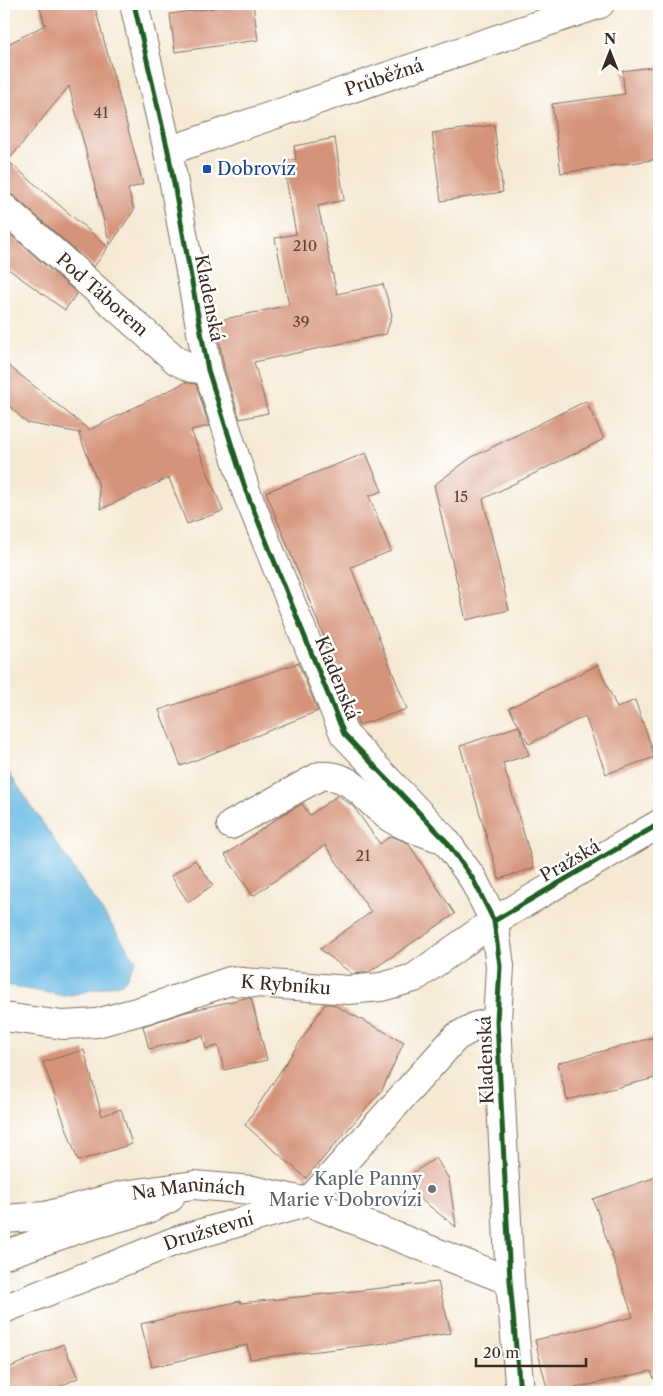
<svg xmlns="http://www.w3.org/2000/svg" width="663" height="1396" font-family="'Libre Caslon Text',serif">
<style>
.water{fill:#68b9e3;stroke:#527280}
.building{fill:#d5947a}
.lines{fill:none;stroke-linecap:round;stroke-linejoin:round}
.minor-casing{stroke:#7c6d5e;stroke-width:30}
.minor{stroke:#fff;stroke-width:28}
.cycleway-casing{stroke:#fff;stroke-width:8}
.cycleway{stroke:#1b5e20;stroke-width:5}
.transit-dot{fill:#1a4fb4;stroke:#fff;stroke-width:2}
.worship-dot{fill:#6b7280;stroke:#fff;stroke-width:2}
.labels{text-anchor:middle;stroke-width:5;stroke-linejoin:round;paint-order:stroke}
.number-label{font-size:15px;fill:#624435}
.street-label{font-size:18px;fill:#3b2a1e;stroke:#fff}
.transit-label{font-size:18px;fill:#164399;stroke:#fff;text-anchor:start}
.worship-label{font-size:18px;fill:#5b616d;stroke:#fff;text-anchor:end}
</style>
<rect width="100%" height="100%" fill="#fff"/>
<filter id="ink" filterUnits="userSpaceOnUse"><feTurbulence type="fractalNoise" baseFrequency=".02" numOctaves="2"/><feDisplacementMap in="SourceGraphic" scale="10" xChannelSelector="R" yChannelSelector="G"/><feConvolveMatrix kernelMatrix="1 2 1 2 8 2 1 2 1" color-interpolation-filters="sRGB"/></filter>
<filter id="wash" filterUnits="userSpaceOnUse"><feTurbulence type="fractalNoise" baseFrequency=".0096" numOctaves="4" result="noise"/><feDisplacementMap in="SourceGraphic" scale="20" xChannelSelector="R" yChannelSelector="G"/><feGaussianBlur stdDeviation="1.12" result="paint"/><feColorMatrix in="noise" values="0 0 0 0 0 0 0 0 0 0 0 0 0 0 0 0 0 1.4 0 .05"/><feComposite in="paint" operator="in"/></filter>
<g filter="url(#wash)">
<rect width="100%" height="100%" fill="#f5e9d4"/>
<path class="water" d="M 4,766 L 136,961 L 123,983 L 66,996 L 4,985 Z"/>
<g id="blocks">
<path class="building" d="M 39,4 L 94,4 L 143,184 L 128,189 L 134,210 L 110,245 L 69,86 L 8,161 L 108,247 L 94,267 L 14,196 L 4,193 L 4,46 L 45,25 Z
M 241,4 L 253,4 L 258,40 L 175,52 L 170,14 Z
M 659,66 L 659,159 L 561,173 L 552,104 L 625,94 L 622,71 Z
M 494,125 L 503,192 L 441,201 L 432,133 Z
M 335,138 L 344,200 L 318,206 L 337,294 L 383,284 L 392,315 L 386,334 L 254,362 L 268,413 L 240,419 L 224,368 L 216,321 L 289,305 L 275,238 L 296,234 L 283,162 L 296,159 L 294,146 Z
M 4,229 L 77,293 L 65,310 L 4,266 Z
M 4,362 L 89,430 L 186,382 L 196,384 L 209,426 L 191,430 L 223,511 L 187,524 L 169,478 L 101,509 L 98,483 L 79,434 L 81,433 L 27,423 L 4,401 Z
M 586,401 L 604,439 L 483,499 L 509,610 L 466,620 L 434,485 L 472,457 Z
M 366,453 L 382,491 L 369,496 L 391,551 L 351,567 L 407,709 L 359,725 L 328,653 L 330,652 L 266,492 Z
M 298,663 L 318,711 L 181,766 L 159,710 Z
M 598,665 L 617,708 L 635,700 L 655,757 L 606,774 L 585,716 L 529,744 L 509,708 Z
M 519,726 L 529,755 L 503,763 L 534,868 L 499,879 L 460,746 Z
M 338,795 L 353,806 L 380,844 L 391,836 L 408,843 L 455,914 L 369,972 L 352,974 L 320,949 L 371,912 L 325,845 L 253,896 L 225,855 L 282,815 L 302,804 L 310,815 Z
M 195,860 L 213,885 L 188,902 L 171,876 Z
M 245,998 L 251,998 L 267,1060 L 224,1070 L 218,1046 L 206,1049 L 203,1036 L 149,1049 L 143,1026 L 186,1012 Z
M 325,1004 L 332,1004 L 404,1042 L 382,1090 L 306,1178 L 245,1125 Z
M 659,1036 L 659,1077 L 567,1100 L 558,1063 Z
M 84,1050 L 102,1116 L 121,1109 L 132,1144 L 78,1161 L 43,1062 Z
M 436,1158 L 449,1179 L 456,1227 L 419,1198 L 406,1177 Z
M 659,1176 L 659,1378 L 654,1379 L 651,1371 L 557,1392 L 548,1392 L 535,1340 L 633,1317 L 593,1199 Z
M 438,1282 L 451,1333 L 378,1344 L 250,1359 L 247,1345 L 152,1367 L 141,1324 L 240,1301 L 241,1303 Z
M 63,1344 L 78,1378 L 48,1392 L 4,1392 L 4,1370 Z"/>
</g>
</g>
<g filter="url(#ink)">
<use href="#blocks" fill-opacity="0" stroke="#7c6d5e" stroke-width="1"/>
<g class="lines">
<defs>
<g id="minor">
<path d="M 134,4 L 168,151 L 208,370 L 246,491 L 344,734 L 446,841 L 473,879 L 494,921 L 500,966 L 497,1021 L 510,1281 L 520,1392"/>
<path id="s1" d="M 168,151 L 600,4"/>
<path id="s2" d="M 4,208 L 177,361 L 192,368 L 208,370"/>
<path d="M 231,825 L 320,776 C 352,773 365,800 389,817 C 402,826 421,831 436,837"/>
<path id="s3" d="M 4,1017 L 63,1025 L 97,1023 L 147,1009 L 230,981 L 349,990 L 381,987 L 414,978 L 494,921 L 659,824"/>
<path id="s4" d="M 4,1219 L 45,1216 L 123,1195 L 194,1185 L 252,1190 L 308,1202 L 510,1281"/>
<path d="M 4,1255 L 75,1230 L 148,1209 L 170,1198"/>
<path id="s5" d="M 4,1309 L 175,1241 L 308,1202 L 456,1037 L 476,1026 L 497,1021"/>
</g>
</defs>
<use href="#minor" class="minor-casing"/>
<use href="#minor" class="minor"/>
<defs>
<path id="cycleway" d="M 134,4 L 168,151 L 208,370 L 246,491 L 344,734 L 446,841 L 473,879 L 494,921 L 500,966 L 497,1021 L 510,1281 L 520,1392
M 494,921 L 659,824"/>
</defs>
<use href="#cycleway" class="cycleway-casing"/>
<use href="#cycleway" class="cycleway"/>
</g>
</g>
<rect class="transit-dot" x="202" y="164" width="10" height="10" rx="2.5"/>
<circle class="worship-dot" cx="432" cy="1189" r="5"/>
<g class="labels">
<g class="number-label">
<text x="101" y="118">41</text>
<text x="305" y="251">210</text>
<text x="301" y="327">39</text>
<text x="461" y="502">15</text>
<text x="363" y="861">21</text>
</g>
<g class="street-label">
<text dy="6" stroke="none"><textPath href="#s1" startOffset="228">Průběžná</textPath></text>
<text dy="6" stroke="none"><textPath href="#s2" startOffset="131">Pod Táborem</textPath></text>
<text transform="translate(209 298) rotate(79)" y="6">Kladenská</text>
<text transform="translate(337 678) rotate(68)" y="6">Kladenská</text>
<text transform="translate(570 861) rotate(-30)" y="6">Pražská</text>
<text dy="6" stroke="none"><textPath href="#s3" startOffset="289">K Rybníku</textPath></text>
<text transform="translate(486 1060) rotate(-92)" y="6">Kladenská</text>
<text dy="6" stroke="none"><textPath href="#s4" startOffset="188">Na Maninách</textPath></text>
<text dy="6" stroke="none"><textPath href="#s5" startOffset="219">Družstevní</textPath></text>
</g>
<g class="transit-label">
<text x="217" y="175">Dobrovíz</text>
</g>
<g class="worship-label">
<text x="422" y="1185">Kaple Panny<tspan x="422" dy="21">Marie v Dobrovízi</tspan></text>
</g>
</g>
<rect width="663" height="1396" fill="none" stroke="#fff" stroke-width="20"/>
<g transform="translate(610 52)" stroke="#ffffff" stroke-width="4" paint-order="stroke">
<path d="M0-4L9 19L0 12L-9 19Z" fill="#3b2a1e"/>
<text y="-8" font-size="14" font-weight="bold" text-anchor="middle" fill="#3b2a1e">N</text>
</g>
<path d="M476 1358v8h110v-8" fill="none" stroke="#3b2a1e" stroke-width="2.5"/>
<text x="483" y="1358" font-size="15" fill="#3b2a1e" stroke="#ffffff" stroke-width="4" paint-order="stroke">20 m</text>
</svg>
